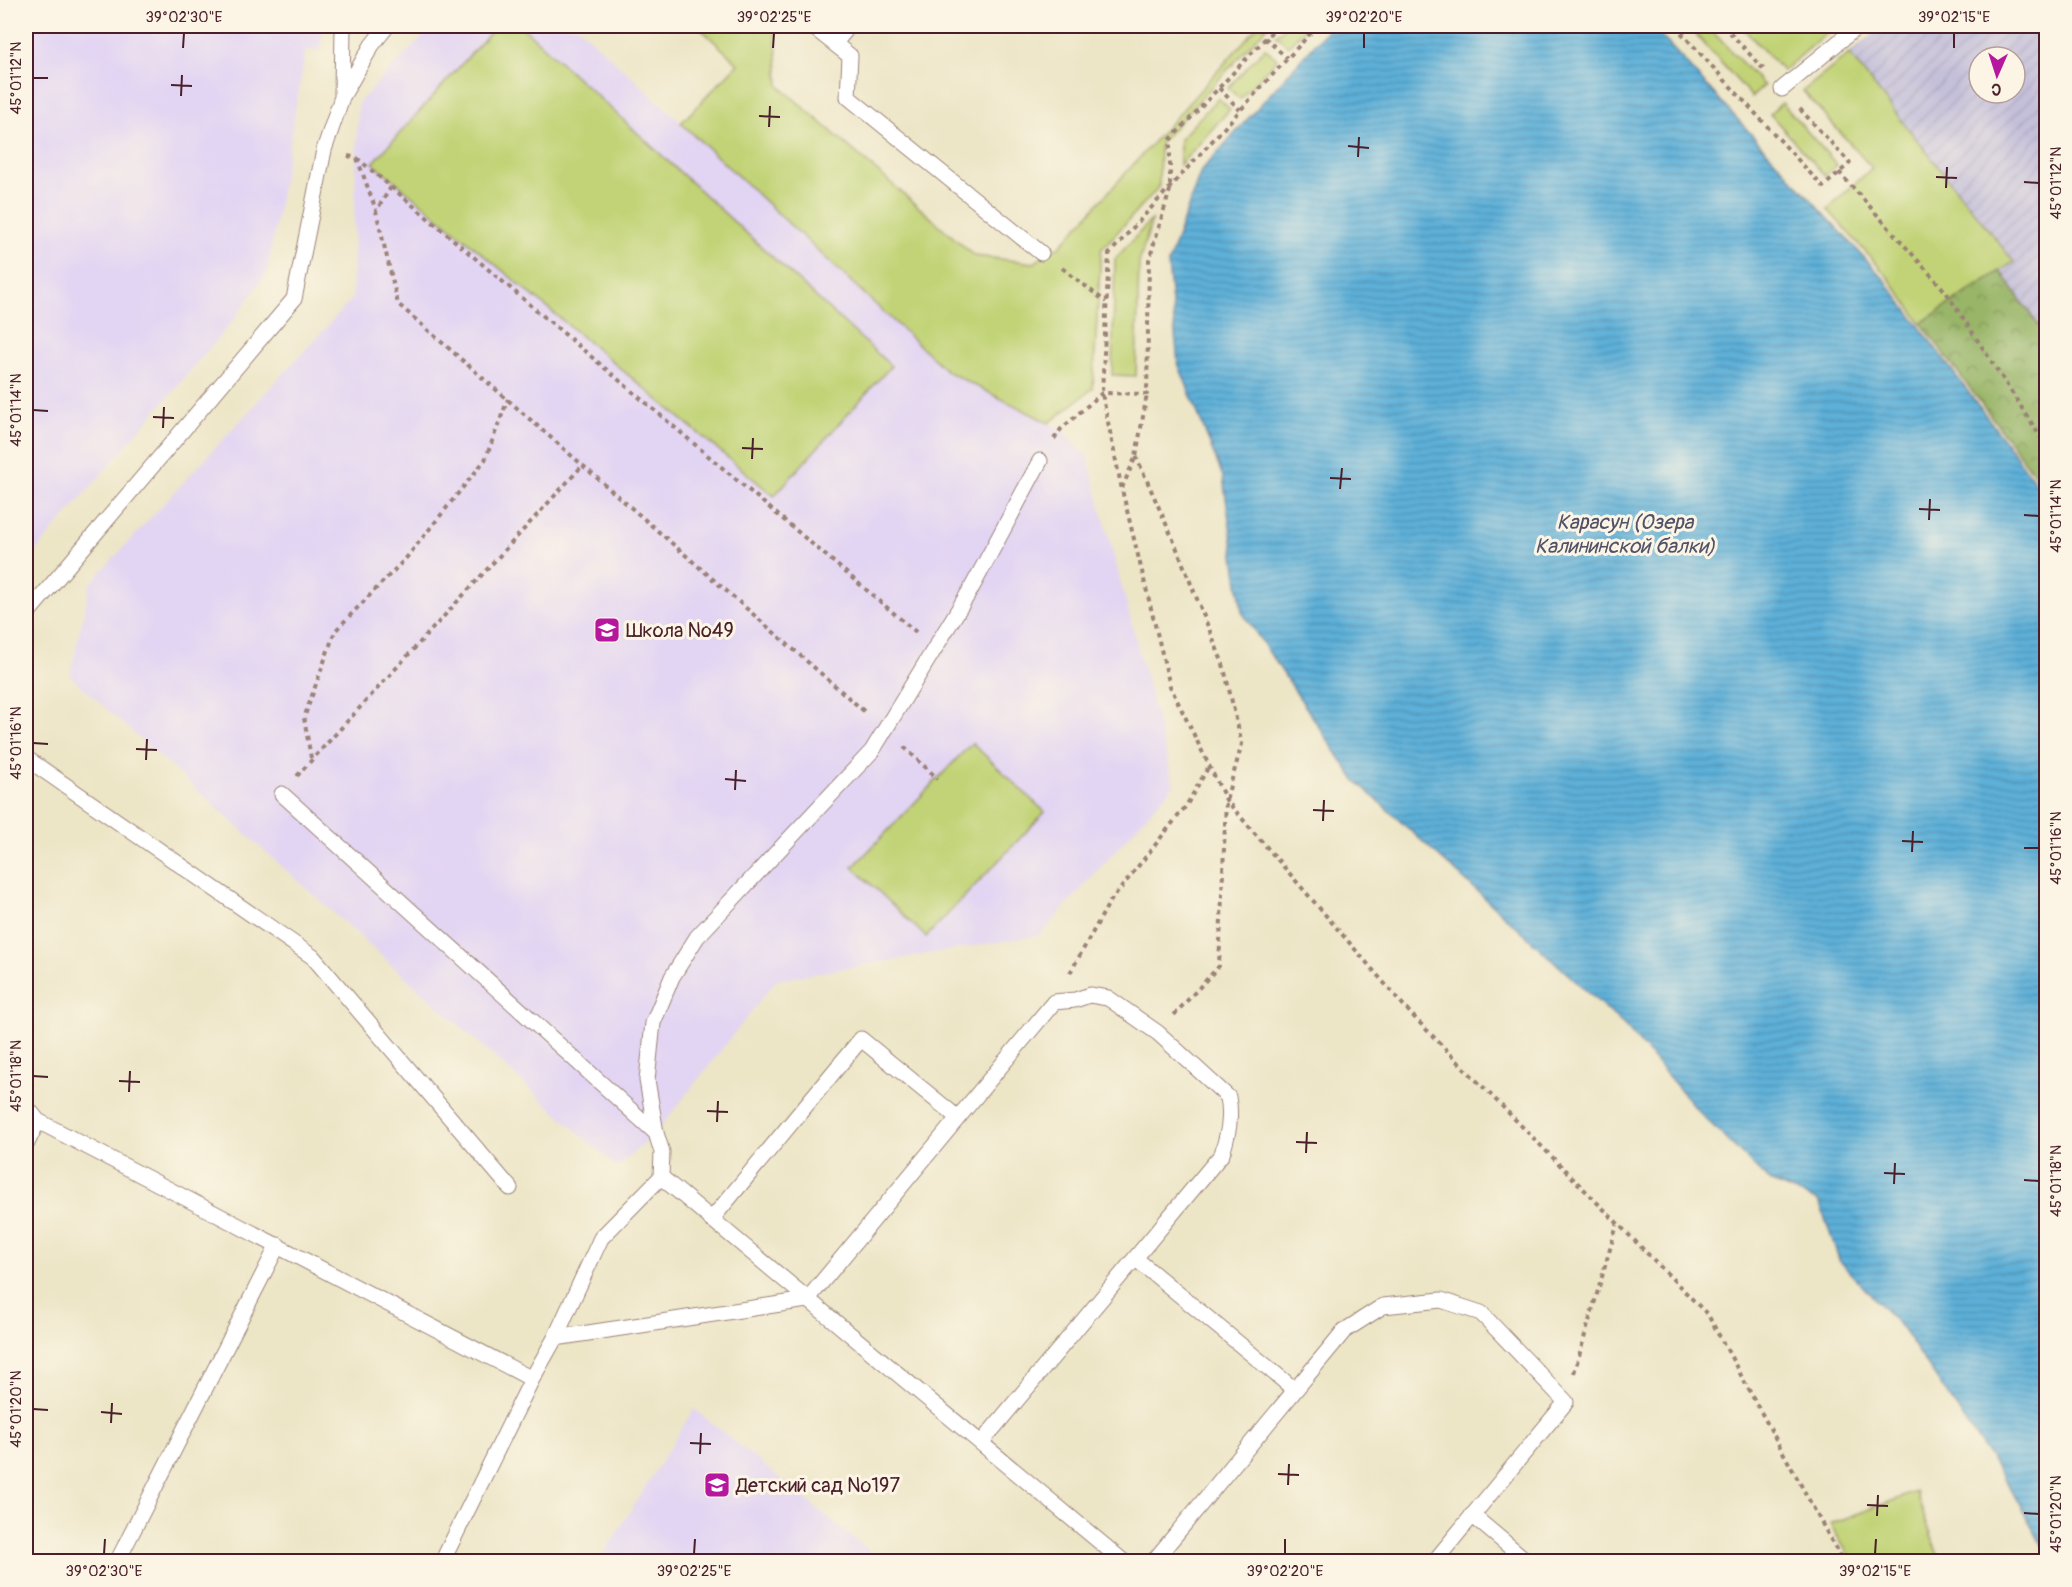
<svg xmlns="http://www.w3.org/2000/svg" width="2072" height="1587" font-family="Pangolin,sans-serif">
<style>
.built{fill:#e2d4f3}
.industrial{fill:url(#industrial-furrows);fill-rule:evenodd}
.green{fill:#c1d376;stroke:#867950;stroke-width:1.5}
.forest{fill:url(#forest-crowns);stroke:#716a49;stroke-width:1.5}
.water{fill:url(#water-rules);stroke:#546882;stroke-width:1.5}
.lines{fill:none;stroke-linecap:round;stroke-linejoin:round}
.lane-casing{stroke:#9b8278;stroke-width:17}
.path{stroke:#9b8278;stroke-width:4;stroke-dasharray:4.5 4.5;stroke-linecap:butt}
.lane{stroke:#fff;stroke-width:15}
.ticks{fill:none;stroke:#4a1f2b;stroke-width:2}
.labels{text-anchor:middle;stroke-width:6;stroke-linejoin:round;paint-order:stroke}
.poi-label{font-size:20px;fill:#4a1f2b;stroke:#fcf5e5;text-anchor:start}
.water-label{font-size:21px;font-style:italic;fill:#515268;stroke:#fcf5e5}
.neatline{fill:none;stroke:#4a1f2b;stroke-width:2}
.ticks-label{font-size:15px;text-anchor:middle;fill:#4a1f2b}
</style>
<defs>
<pattern id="industrial-furrows" width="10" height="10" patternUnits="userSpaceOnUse" patternTransform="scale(1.5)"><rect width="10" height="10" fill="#c5c0da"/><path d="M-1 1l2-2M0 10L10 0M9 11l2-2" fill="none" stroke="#aba5bb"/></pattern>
<pattern id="forest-crowns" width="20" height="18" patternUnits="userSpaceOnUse" patternTransform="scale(1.5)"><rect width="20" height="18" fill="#98b567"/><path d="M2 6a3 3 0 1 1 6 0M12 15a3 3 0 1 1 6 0" fill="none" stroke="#7e9355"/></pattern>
<pattern id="water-rules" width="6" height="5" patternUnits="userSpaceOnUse" patternTransform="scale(1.5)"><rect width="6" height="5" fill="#5db0d9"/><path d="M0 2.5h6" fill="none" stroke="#4f8fb0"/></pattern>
</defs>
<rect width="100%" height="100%" fill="#fcf5e5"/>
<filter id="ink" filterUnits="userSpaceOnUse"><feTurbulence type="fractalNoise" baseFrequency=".0167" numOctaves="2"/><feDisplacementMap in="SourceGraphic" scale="12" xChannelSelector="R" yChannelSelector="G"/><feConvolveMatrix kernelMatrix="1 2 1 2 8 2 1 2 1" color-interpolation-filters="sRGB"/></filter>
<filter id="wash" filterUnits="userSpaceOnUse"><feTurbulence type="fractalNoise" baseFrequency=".008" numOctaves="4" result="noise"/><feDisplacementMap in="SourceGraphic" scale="24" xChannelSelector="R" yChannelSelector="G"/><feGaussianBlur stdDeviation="1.35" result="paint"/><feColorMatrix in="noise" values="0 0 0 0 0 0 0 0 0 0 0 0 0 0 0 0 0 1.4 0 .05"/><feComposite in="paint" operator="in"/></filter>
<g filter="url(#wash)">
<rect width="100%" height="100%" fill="#ece5c6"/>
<path class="built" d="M 26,26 L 340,26 L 323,32 L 319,51 L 306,49 L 267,273 L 232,322 L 26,562 Z
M 433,26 L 577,26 L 948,372 L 1061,429 L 1088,458 L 1174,785 L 1040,935 L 776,980 L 656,1133 L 617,1167 L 70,676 L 90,584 L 352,299 L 358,103 Z
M 694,1409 L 882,1561 L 599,1561 Z"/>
<path class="industrial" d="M 1883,26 L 1968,26 L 1997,31 L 2010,26 L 2039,26 L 2046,36 L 2046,336 L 2000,271 L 2014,261 L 1849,54 ZM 1979,57 L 2015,57 L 2015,93 L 1979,93 Z"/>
<path class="green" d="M 496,26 L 521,26 L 891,366 L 774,496 L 373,163 Z
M 698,26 L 775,26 L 779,86 L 975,256 L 1034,263 L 1060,246 L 1258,26 L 1268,26 L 1160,143 L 1159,187 L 1101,250 L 1093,388 L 1049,423 L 948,372 L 681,123 L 738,64 Z
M 1286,26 L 1308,26 L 1288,46 L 1276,35 Z
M 1707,26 L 1764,86 L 1752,97 L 1696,35 Z
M 1741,26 L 1835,26 L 1783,71 Z
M 1265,48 L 1277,59 L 1240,99 L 1228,88 Z
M 1849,54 L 2014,262 L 1921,323 L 1888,277 L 1827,209 L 1872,168 L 1803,91 Z
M 1218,98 L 1230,109 L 1180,165 L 1180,139 Z
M 1782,103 L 1837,165 L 1825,176 L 1770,114 Z
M 1152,219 L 1139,263 L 1136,376 L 1112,375 L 1115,259 Z
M 972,743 L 1045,812 L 926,937 L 853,867 Z
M 1916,1492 L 1940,1561 L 1852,1561 L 1830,1524 Z"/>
<path class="forest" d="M 2000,271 L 2046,336 L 2046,490 L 1921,323 Z"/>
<path class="water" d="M 1331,26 L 1652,26 L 1884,279 L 2046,496 L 2046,1552 L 2008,1484 L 1903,1329 L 1840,1262 L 1819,1201 L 1769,1181 L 1700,1113 L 1625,1026 L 1354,779 L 1242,612 L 1223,477 L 1178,363 L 1168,263 L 1201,171 Z"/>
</g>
<g filter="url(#ink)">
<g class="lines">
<defs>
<path id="lane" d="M 812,26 L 850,56 L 848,97 L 1041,253
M 835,43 L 849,26
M 1782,89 L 1858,26
M 342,94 L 343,26
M 26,615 L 294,299 L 324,150 L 342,97 L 372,45 L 387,26
M 26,758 L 313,957 L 510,1188
M 282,794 L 656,1133
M 26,1106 L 38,1121 L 532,1379 L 555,1338 L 601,1238 L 661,1177 L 662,1152 L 656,1133 L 647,1080 L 653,1023 L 672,977 L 697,937 L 872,751 L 971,589 L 1040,461
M 26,1145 L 38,1121
M 661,1177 L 1124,1562
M 711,1220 L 861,1039 L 958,1118
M 1136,1259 L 1295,1390
M 555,1338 L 807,1300 L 1054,1002 L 1075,1000 L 1090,995 L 1108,998 L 1158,1033 L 1228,1097 C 1232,1118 1228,1134 1222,1154 L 981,1443
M 1472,1515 L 1528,1562
M 117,1562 L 278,1245
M 442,1562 L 532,1379
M 1153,1562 L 1344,1331 L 1383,1306 L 1441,1300 L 1481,1313 L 1566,1402 L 1434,1562"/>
</defs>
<use href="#lane" class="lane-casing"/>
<path class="path" d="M 1317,26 L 1109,254 L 1102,393 L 1122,490 L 1170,686 L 1226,800 L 1411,1014 L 1708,1315 L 1843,1562
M 1675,26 L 1823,187 L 1850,163 L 1799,108
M 1724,26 L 1766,72
M 1682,33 L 1690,26
M 1265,38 L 1287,58
M 1219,88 L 1240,110
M 348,156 L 357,158 L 916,632
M 357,158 L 376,210
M 1839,172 L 1946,292 L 2046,445
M 391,187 L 376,211 L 398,304 L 865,712
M 1062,268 L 1106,302
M 1054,439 L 1061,429 L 1102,393 L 1147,394 L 1149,260 L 1170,190 L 1170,140 L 1277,26
M 1136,456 L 1175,544 L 1223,664 L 1242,744 L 1226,800 L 1219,966 L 1174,1015
M 1122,488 L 1136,456 L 1147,394
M 904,747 L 938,779
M 311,758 L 304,718 L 335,631 L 407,557 L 485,460 L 508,399
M 297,776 L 583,465
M 1070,973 L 1109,903 L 1186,806 L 1209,766
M 1574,1373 L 1617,1225"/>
<use href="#lane" class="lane"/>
</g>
</g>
<path class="ticks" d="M 183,48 L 184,33M 773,48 L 774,33M 1364,48 L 1364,33M 1954,48 L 1954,33M 33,78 L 48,78M 171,85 L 192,86M 181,96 L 182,75M 759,116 L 780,117M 769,127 L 770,106M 1348,146 L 1369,148M 1358,157 L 1359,137M 1936,177 L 1957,178M 2024,182 L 2039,183M 1946,188 L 1947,167M 33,410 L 48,411M 153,417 L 174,418M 163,428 L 164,407M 742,448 L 763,449M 752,459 L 753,438M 1330,478 L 1351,479M 1340,489 L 1342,468M 1919,509 L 1940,510M 2024,515 L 2039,516M 1929,520 L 1930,499M 33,743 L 48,744M 136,749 L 157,750M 146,760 L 147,739M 725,779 L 746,781M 735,790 L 736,770M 1313,810 L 1334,811M 1323,821 L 1324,800M 1902,841 L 1923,842M 2024,848 L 2039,848M 1912,852 L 1913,831M 33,1076 L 48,1077M 119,1081 L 140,1082M 129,1092 L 130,1071M 707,1111 L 728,1112M 717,1122 L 718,1101M 1296,1142 L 1317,1143M 1306,1153 L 1307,1132M 1884,1173 L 1905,1174M 2024,1180 L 2039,1181M 1894,1184 L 1895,1163M 33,1409 L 48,1410M 101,1412 L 122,1414M 111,1423 L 112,1403M 690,1443 L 711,1444M 700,1454 L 701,1433M 1278,1474 L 1299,1475M 1288,1485 L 1289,1464M 1867,1505 L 1888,1506M 2024,1513 L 2039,1514M 1877,1516 L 1878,1495M 104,1554 L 105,1539M 694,1554 L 695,1539M 1285,1554 L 1285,1539M 1875,1554 L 1876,1539"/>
<defs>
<symbol id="school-square" viewBox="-11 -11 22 22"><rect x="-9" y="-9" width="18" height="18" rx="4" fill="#b5179e" stroke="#fcf5e5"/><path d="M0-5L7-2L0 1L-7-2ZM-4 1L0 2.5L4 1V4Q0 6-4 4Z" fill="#fff"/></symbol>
</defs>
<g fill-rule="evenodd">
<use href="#school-square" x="592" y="615" width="30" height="30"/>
<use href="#school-square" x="702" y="1470" width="30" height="30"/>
</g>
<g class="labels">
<g class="poi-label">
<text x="626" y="637">Школа №49</text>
<text x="736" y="1492">Детский сад №197</text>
</g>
<g class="water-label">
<text x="1625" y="529">Карасун (Озера<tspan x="1625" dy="24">Калининской балки)</tspan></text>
</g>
</g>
<rect width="2072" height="1587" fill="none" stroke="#fcf5e5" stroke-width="66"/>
<g transform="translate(1997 75) rotate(183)"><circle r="28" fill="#fcf5e5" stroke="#b59f9b" stroke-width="1.5"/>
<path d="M0-4.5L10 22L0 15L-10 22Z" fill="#b5179e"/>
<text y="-9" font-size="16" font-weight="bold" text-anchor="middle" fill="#4a1f2b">С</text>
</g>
<rect x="33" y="33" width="2006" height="1521" class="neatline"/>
<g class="ticks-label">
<text x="184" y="22">39°02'30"E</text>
<text x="774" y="22">39°02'25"E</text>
<text x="1364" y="22">39°02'20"E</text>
<text x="1954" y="22">39°02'15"E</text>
<text transform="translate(16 78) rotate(-90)" y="5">45°01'12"N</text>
<text transform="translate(2056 183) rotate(-90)" y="5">45°01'12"N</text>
<text transform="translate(16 410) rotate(-90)" y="5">45°01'14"N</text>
<text transform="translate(2056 516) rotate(-90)" y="5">45°01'14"N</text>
<text transform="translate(16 743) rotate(-90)" y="5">45°01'16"N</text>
<text transform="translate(2056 848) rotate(-90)" y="5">45°01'16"N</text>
<text transform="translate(16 1076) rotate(-90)" y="5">45°01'18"N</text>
<text transform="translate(2056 1181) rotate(-90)" y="5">45°01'18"N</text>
<text transform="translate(16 1409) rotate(-90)" y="5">45°01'20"N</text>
<text transform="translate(2056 1514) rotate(-90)" y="5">45°01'20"N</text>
<text x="104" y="1576">39°02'30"E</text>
<text x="694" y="1576">39°02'25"E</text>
<text x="1285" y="1576">39°02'20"E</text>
<text x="1875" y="1576">39°02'15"E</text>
</g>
</svg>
